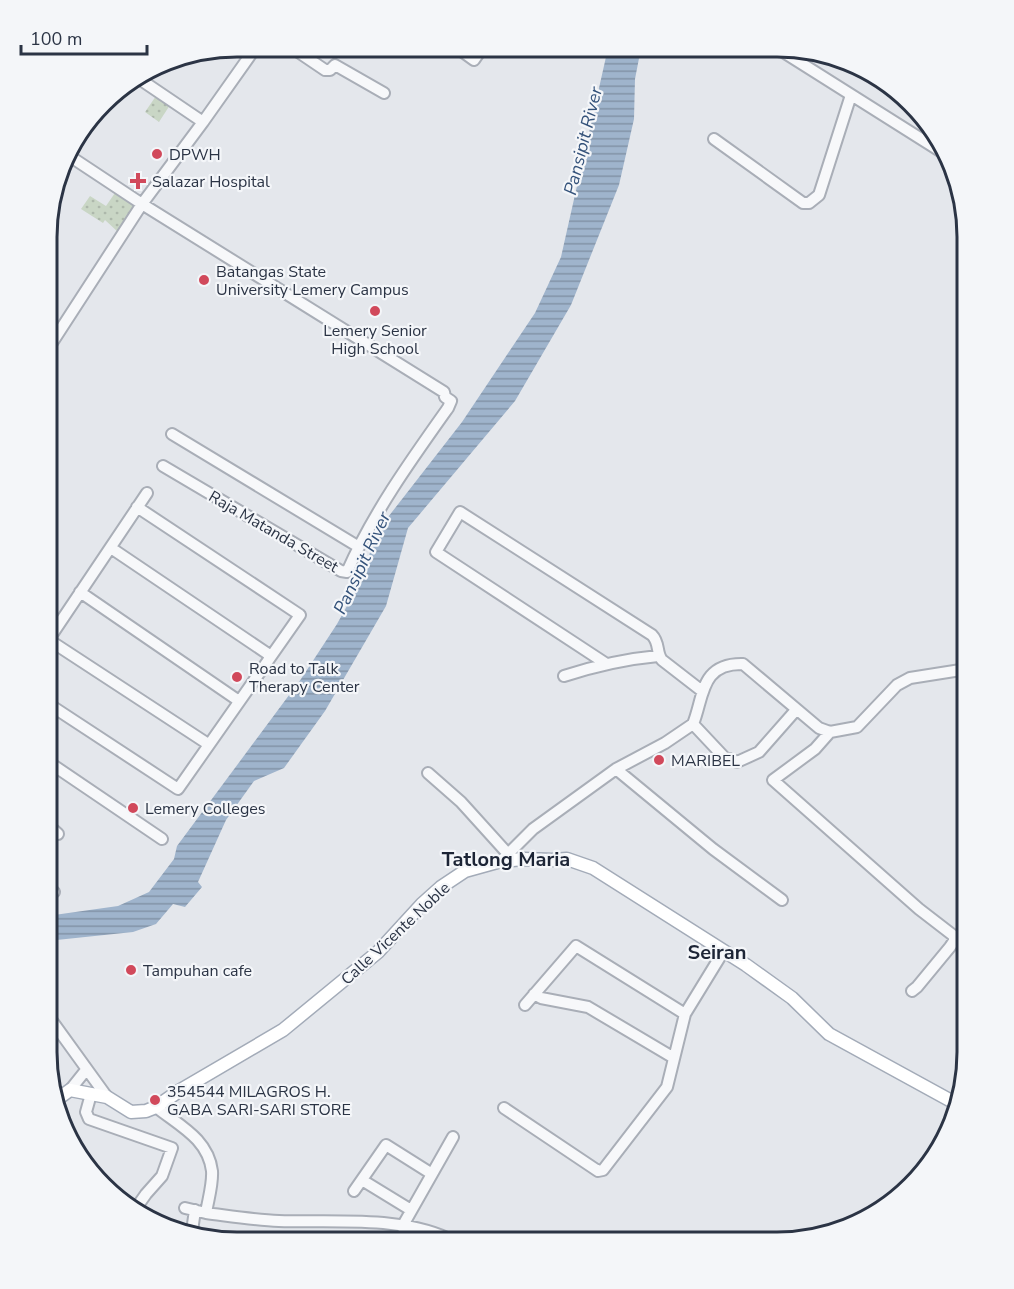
<svg xmlns="http://www.w3.org/2000/svg" width="1014" height="1289" font-family="'Nunito Sans',sans-serif">
<style>
.grass{fill:url(#grass-dots)}
.water{fill:url(#water-rules)}
.lines{fill:none;stroke-linecap:round;stroke-linejoin:round}
.minor-casing{stroke:#a9aeb7;stroke-width:14}
.major-casing{stroke:#a3abb8;stroke-width:15}
.minor{stroke:#f7f8fa;stroke-width:10}
.major{stroke:#fff;stroke-width:12}
.poi-dot{fill:#d1495b;stroke:#f4f6f9;stroke-width:2}
.labels{text-anchor:middle;stroke-width:4.5;stroke-linejoin:round;paint-order:stroke}
.poi-label{font-size:16px;fill:#2b3445;stroke:#f4f6f9;text-anchor:start}
.street-label{font-size:16px;fill:#2b3445;stroke:#f4f6f9}
.water-label{font-size:18px;font-style:italic;fill:#34527a;stroke:#f4f6f9}
.quarter-label{font-size:20px;font-weight:bold;fill:#1d2536;stroke:#f4f6f9}
.rim{fill:none;stroke:#2b3445;stroke-width:3}
</style>
<defs>
<pattern id="grass-dots" width="8" height="8" patternUnits="userSpaceOnUse" patternTransform="scale(1.5)"><rect width="8" height="8" fill="#c9d6c5"/><path d="M2 2h.1M6 6h.1" fill="none" stroke="#adb8ab" stroke-width="1.8" stroke-linecap="round"/></pattern>
<pattern id="water-rules" width="6" height="5" patternUnits="userSpaceOnUse" patternTransform="scale(1.5)"><rect width="6" height="5" fill="#9fb4cc"/><path d="M0 2.5h6" fill="none" stroke="#8293a7"/></pattern>
</defs>
<rect width="100%" height="100%" fill="#e4e7ec"/>
<path class="grass" d="M 156,96 L 170,105 L 159,122 L 145,112 Z
M 117,190 L 136,204 L 118,232 L 105,220 L 103,223 L 81,209 L 90,196 L 106,206 Z"/>
<path class="water" d="M 608,48 L 641,48 L 635,79 L 634,119 L 619,185 L 571,305 L 515,401 L 408,528 L 386,606 L 325,711 L 284,768 L 254,781 L 226,820 L 198,882 L 202,887 L 185,907 L 173,904 L 156,924 L 133,932 L 47,941 L 47,916 L 118,906 L 149,892 L 174,859 L 177,846 L 301,679 L 337,624 L 358,586 L 378,530 L 462,422 L 535,313 L 561,257 Z"/>
<g class="lines">
<defs>
<path id="minor" d="M 291,47 L 325,70 L 330,70 L 335,65 L 384,93
M 456,47 L 474,60 L 483,47
M 777,48 L 945,154
M 138,78 L 203,122
M 714,139 L 803,203 L 809,203 L 819,195 L 851,95
M 68,155 L 142,204 L 444,392 L 445,397 L 451,401 L 448,408 C 411,460 373,513 347,572 L 341,571 L 163,466
M 48,349 L 142,204 L 203,122 L 256,47
M 172,434 L 359,547
M 111,548 L 271,656
M 80,592 L 239,701
M 49,640 L 208,744
M 47,642 L 147,493
M 605,663 L 436,552 L 460,512 L 652,635 C 660,643 656,653 662,660 L 702,691
M 564,676 C 595,666 625,659 658,656
M 47,703 L 178,789 L 300,615 L 137,507
M 693,724 L 724,757 L 737,762 L 759,752 L 796,710
M 830,732 L 815,749 L 773,780 L 919,909 L 954,936 L 954,941 L 950,947 L 917,987 L 912,991
M 47,761 L 162,839
M 616,769 L 713,849 L 782,900
M 428,773 L 461,802 L 508,854
M 47,824 L 58,834
M 501,861 L 533,829 L 616,769 L 665,743 L 693,724 C 704,697 700,663 743,664 L 819,728 L 830,732 L 857,727 L 897,685 L 910,678 L 967,669
M 47,887 L 54,892
M 534,994 L 541,998 L 588,1007 L 674,1058
M 525,1005 L 576,946 L 685,1014
M 47,1014 L 107,1097
M 70,1090 L 86,1070
M 91,1094 L 86,1112 L 89,1119 L 172,1148 L 162,1176 L 146,1194 L 134,1211
M 156,1107 C 180,1126 208,1139 212,1171 C 213,1184 208,1200 206,1213 C 230,1216 255,1220 279,1221 C 333,1223 406,1215 455,1242
M 504,1108 L 598,1171 L 603,1170 L 667,1087 L 685,1014 L 723,952
M 362,1180 L 411,1210
M 354,1191 L 386,1145 L 432,1174
M 185,1208 L 206,1213
M 402,1227 L 453,1137
M 192,1231 L 195,1210"/>
<path id="major" d="M 59,1098 L 70,1090 L 107,1097 L 131,1112 L 146,1111 L 156,1107 L 179,1091 L 283,1030 L 378,952 L 422,904 L 441,887 L 465,871 L 501,861 L 523,859 L 553,860 L 567,859 L 593,868 L 746,965 L 792,998 L 829,1034 L 955,1103"/>
</defs>
<use href="#minor" class="minor-casing"/>
<use href="#major" class="major-casing"/>
<use href="#minor" class="minor"/>
<use href="#major" class="major"/>
</g>
<g class="poi-dot">
<circle cx="157" cy="154" r="6"/>
<path d="M135 172h6v6h6v6h-6v6h-6v-6h-6v-6h6z"/>
<circle cx="204" cy="280" r="6"/>
<circle cx="375" cy="311" r="6"/>
<circle cx="237" cy="677" r="6"/>
<circle cx="659" cy="760" r="6"/>
<circle cx="133" cy="808" r="6"/>
<circle cx="131" cy="970" r="6"/>
<circle cx="155" cy="1100" r="6"/>
</g>
<g class="labels">
<g class="poi-label">
<text x="169" y="160">DPWH</text>
<text x="152" y="187">Salazar Hospital</text>
<text x="216" y="277">Batangas State<tspan x="216" dy="18">University Lemery Campus</tspan></text>
<text x="375" y="336" text-anchor="middle">Lemery Senior<tspan x="375" dy="18">High School</tspan></text>
<text x="249" y="674">Road to Talk<tspan x="249" dy="18">Therapy Center</tspan></text>
<text x="671" y="766">MARIBEL</text>
<text x="145" y="814">Lemery Colleges</text>
<text x="143" y="976">Tampuhan cafe</text>
<text x="167" y="1097">354544 MILAGROS H.<tspan x="167" dy="18">GABA SARI-SARI STORE</tspan></text>
</g>
<g class="street-label">
<text transform="translate(274 531) rotate(30)" y="6">Raja Matanda Street</text>
<text transform="translate(395 933) rotate(-43)" y="6">Calle Vicente Noble</text>
</g>
<g class="water-label">
<text transform="translate(583 141) rotate(-76)" y="6">Pansipit River</text>
<text transform="translate(362 563) rotate(-65)" y="6">Pansipit River</text>
</g>
<g class="quarter-label">
<text x="506" y="866">Tatlong Maria</text>
<text x="717" y="959">Seiran</text>
</g>
</g>
<path d="M0 0H1014V1289H0ZM237 57H777A180 180 0 0 1 957 237V1052A180 180 0 0 1 777 1232H237A180 180 0 0 1 57 1052V237A180 180 0 0 1 237 57Z" fill="#f4f6f9" fill-rule="evenodd"/>
<path class="rim" d="M237 57H777A180 180 0 0 1 957 237V1052A180 180 0 0 1 777 1232H237A180 180 0 0 1 57 1052V237A180 180 0 0 1 237 57Z"/>
<path d="M21 45v9h126v-9" fill="none" stroke="#2b3445" stroke-width="3"/>
<text x="30" y="45" font-size="18" fill="#2b3445" stroke="#f4f6f9" stroke-width="4.5" paint-order="stroke">100 m</text>
</svg>
